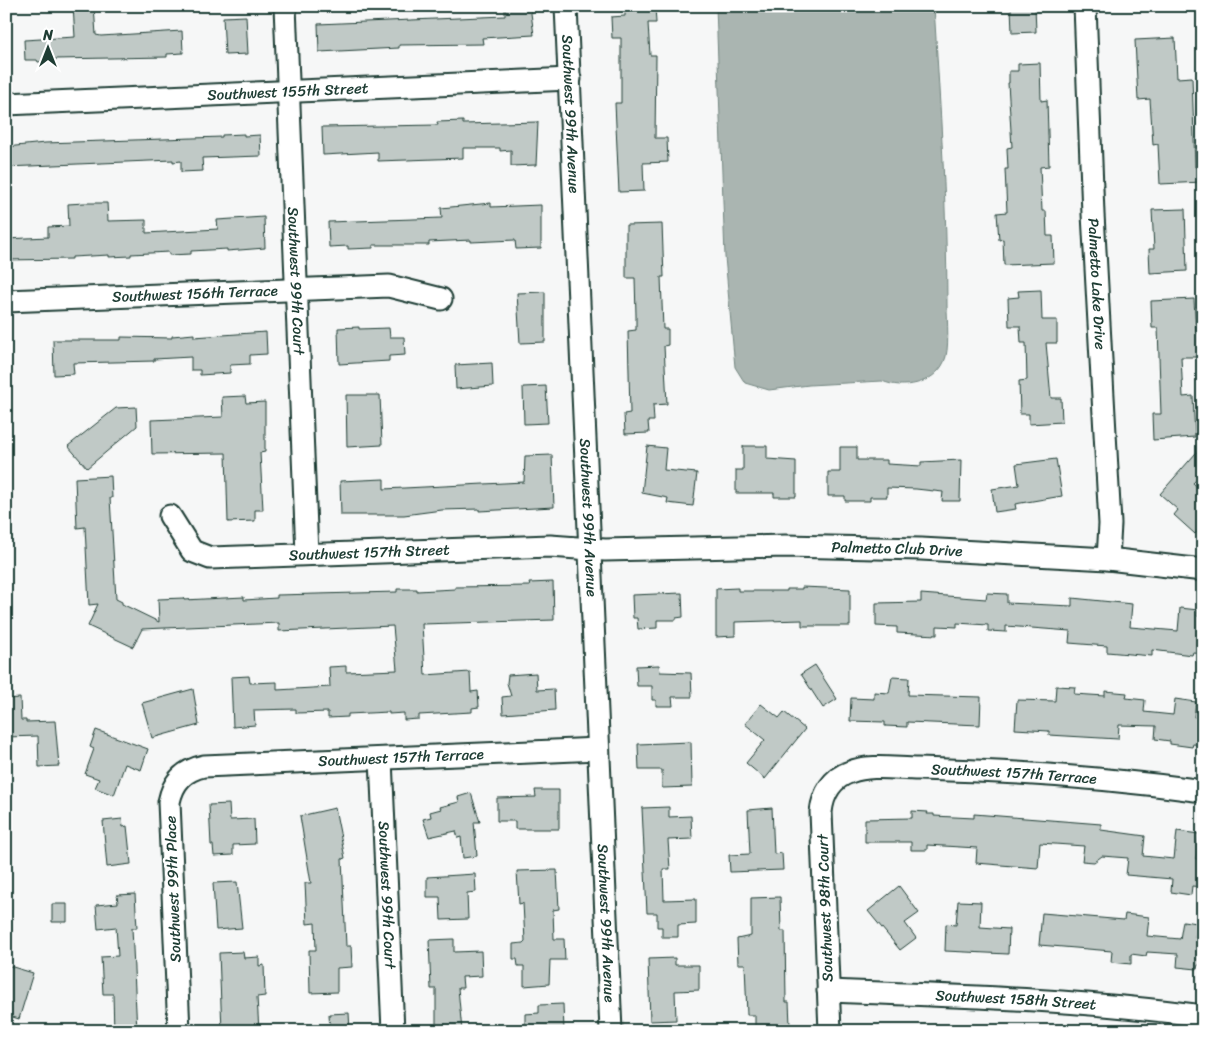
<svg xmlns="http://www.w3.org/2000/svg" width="1209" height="1037" font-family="Sriracha,sans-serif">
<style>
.water{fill:#aab5b1;stroke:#72857f}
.building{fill:#c0c9c6;stroke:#1f3d34}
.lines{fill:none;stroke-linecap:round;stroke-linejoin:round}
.minor-casing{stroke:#1f3d34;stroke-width:25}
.minor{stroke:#fff;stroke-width:21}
.labels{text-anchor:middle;stroke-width:5;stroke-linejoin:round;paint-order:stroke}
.street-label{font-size:15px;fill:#1f3d34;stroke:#fff}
</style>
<rect width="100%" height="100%" fill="#f6f7f7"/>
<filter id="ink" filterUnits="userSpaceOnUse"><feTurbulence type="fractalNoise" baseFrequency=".02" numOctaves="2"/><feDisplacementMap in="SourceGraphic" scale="10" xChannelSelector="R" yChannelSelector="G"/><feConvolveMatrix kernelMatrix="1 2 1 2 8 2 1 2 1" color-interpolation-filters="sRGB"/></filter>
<g filter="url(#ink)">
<path class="water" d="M 716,6 L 934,6 C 940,106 947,206 947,306 C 947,319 950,351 944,362 C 934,384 903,390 882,381 L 809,385 L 769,390 L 745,383 L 735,367 L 725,257 Z"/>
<path class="building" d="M 73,6 L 94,6 L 96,35 L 101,36 L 182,31 L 183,53 L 167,54 L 167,57 L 55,59 L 55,61 L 38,62 L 37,60 L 25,60 L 24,40 L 75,37 Z
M 505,6 L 530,6 L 534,35 L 482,38 L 483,44 L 399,45 L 399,48 L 319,52 L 318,24 L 505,16 Z
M 625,6 L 655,6 L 656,23 L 648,23 L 650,55 L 656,55 L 655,138 L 667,138 L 668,162 L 643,163 L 644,191 L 619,192 L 615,103 L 621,103 L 621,38 L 612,38 L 611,17 L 625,16 Z
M 1011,6 L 1035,6 L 1036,32 L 1012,33 Z
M 246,16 L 248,54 L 225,55 L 223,17 Z
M 1175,38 L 1177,78 L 1192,77 L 1195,167 L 1203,167 L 1203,182 L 1160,184 L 1158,144 L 1153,145 L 1150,99 L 1138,100 L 1135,40 Z
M 1040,63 L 1041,101 L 1047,100 L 1049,166 L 1040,167 L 1042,211 L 1046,211 L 1047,236 L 1053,236 L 1054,263 L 1004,265 L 1003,239 L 999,240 L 997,213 L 1007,212 L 1005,169 L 1008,169 L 1007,148 L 1012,147 L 1008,83 L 1009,83 L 1009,71 L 1018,71 L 1018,64 Z
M 463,121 L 463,124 L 538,122 L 536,165 L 511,166 L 511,150 L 500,151 L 500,148 L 463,148 L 463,158 L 378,161 L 378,152 L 323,155 L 322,127 L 438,125 L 437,122 Z
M 244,134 L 244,136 L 260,135 L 261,156 L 202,158 L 203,171 L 181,172 L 181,161 L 173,162 L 173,160 L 6,167 L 6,147 L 45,143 L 222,137 L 222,135 Z
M 84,203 L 107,203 L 108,221 L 146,220 L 146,233 L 218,229 L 217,220 L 264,217 L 265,248 L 227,251 L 227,249 L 191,251 L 191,254 L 169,255 L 169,252 L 131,254 L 131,256 L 109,257 L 109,255 L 72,257 L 72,259 L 6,260 L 6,239 L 48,237 L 48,227 L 69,226 L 68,204 Z
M 491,203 L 491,207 L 541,205 L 541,248 L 516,249 L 515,240 L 471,242 L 471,240 L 429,242 L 429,245 L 373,245 L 373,248 L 348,249 L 348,246 L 329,247 L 328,222 L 442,218 L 441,208 Z
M 1185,209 L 1187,271 L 1150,273 L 1149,249 L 1154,249 L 1152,210 Z
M 662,224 L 664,277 L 661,277 L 663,329 L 668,329 L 668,345 L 664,346 L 667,404 L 653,405 L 654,421 L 648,421 L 649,433 L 625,434 L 624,414 L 630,413 L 628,331 L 636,330 L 636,315 L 635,278 L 626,278 L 626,225 Z
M 1041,290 L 1042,320 L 1057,320 L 1057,343 L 1046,343 L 1051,398 L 1061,398 L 1062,422 L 1029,424 L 1029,414 L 1020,414 L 1019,381 L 1027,380 L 1026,343 L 1021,343 L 1020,326 L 1009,326 L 1008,298 L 1019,297 L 1018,291 Z
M 545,292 L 545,342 L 520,343 L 517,293 Z
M 1194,299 L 1196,333 L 1203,333 L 1203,357 L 1181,357 L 1183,397 L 1193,396 L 1195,437 L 1153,440 L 1152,414 L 1161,414 L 1158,328 L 1152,328 L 1151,301 Z
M 359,327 L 359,329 L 389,328 L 390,337 L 404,337 L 405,355 L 389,356 L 389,361 L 339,364 L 338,328 Z
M 266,332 L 267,354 L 250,355 L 250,364 L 230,365 L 230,373 L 200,375 L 200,370 L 191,370 L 191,357 L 154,359 L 154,361 L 73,363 L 74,374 L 54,375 L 53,340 L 121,340 L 121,337 L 172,338 L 172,336 L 194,334 L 194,337 Z
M 492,363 L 493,386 L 456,389 L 455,365 Z
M 546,386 L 548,423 L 524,424 L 523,387 Z
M 346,395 L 380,395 L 382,445 L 347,447 Z
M 245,396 L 246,403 L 265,402 L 265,452 L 260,453 L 263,510 L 255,510 L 255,521 L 228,522 L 226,453 L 152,454 L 151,420 L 223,417 L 222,397 Z
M 136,407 L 137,426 L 87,468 L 68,446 L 116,408 Z
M 1203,445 L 1203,473 L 1193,483 L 1203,492 L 1203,525 L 1195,534 L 1174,515 L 1178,510 L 1160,494 Z
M 647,446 L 666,448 L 664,470 L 697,473 L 693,506 L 667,503 L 668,498 L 642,493 Z
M 743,446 L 767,446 L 767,459 L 796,461 L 796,497 L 774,497 L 774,493 L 736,493 L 736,470 L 743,470 Z
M 840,447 L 857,447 L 857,460 L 887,460 L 887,464 L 921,466 L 921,462 L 961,460 L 960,501 L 942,501 L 943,492 L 916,489 L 887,488 L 887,497 L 870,497 L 870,501 L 845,501 L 845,496 L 828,496 L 828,472 L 840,472 Z
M 552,455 L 554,507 L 479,511 L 479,509 L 442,510 L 404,515 L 341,515 L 340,481 L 384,479 L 384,489 L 524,482 L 525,456 Z
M 1056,459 L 1062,496 L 1015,504 L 1016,509 L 995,512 L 992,489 L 1019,485 L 1016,464 Z
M 111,476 L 112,498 L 110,498 L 116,599 L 122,602 L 122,604 L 159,622 L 158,599 L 184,598 L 184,600 L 244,597 L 244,600 L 277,598 L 277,595 L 397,592 L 397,589 L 417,589 L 417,591 L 455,589 L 455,587 L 530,586 L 529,583 L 553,582 L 554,620 L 422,624 L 425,675 L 470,672 L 471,692 L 478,691 L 479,707 L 472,708 L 472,712 L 419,715 L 419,719 L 404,720 L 404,713 L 389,714 L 389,712 L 348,714 L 348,717 L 328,718 L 328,712 L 296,713 L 296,709 L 254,710 L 255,725 L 233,727 L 231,677 L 249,676 L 250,683 L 277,682 L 277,690 L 330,687 L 329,667 L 346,666 L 346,672 L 397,670 L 393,626 L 279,631 L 279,623 L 142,629 L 133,647 L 88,626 L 98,604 L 89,605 L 85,527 L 77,528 L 75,478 Z
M 802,587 L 850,589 L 850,626 L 802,626 L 802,620 L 735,622 L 735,636 L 716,637 L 716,589 L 738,588 L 738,591 L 787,591 L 787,589 L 802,589 Z
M 682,593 L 683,617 L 676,618 L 676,620 L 657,620 L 657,628 L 638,629 L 637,618 L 633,618 L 632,595 Z
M 987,593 L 1007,594 L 1007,603 L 1072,606 L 1072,598 L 1132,604 L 1130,627 L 1178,631 L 1180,608 L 1198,610 L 1197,616 L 1203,617 L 1203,653 L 1193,652 L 1192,655 L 1152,650 L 1152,656 L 1107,652 L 1107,646 L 1069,643 L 1070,631 L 1006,626 L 1006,632 L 988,631 L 988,625 L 957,623 L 957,627 L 937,626 L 937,635 L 897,633 L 897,627 L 876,626 L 876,603 L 921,602 L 921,594 L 986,599 Z
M 659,665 L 660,672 L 691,673 L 692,697 L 672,697 L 673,706 L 656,706 L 656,700 L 652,700 L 652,686 L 637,686 L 636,666 Z
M 815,665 L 837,699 L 823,708 L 801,674 Z
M 536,673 L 537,690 L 554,689 L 555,710 L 503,714 L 502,697 L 511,696 L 507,683 L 508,675 Z
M 892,677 L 909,678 L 908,695 L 981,697 L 980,725 L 907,722 L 907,727 L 885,726 L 885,722 L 850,721 L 851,698 L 874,699 L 874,692 L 889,693 Z
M 1056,686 L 1075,687 L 1074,694 L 1105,696 L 1105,691 L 1127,693 L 1126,698 L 1145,700 L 1144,712 L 1173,715 L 1175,699 L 1196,702 L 1194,717 L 1203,718 L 1203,745 L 1193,744 L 1192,747 L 1170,744 L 1170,741 L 1155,739 L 1156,726 L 1119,725 L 1118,739 L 1049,735 L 1049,731 L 1015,729 L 1017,700 L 1055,701 Z
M 193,689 L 199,725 L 152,738 L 142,703 Z
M 20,698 L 21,720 L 26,720 L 26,722 L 55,721 L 59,766 L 39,767 L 38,736 L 6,737 L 6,699 Z
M 761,704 L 779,718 L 784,712 L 805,729 L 765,779 L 746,763 L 765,740 L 745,724 Z
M 96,730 L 148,749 L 141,770 L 125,764 L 114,795 L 95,788 L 99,779 L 85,774 L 94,749 L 90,747 Z
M 691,742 L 692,787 L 662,788 L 662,770 L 639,770 L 638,744 Z
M 535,790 L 559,790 L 559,829 L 515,829 L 515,821 L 497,821 L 497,798 L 536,797 Z
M 471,793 L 480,822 L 474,822 L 477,856 L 463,858 L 461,837 L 458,838 L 456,831 L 429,837 L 423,819 L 431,817 L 430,812 L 441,809 L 440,807 L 459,802 L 458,797 Z
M 229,804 L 230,820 L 254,819 L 255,844 L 233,845 L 233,855 L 214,856 L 213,845 L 211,845 L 209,805 Z
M 669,807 L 669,817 L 691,816 L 692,839 L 668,840 L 670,869 L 663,869 L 664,900 L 696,899 L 696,924 L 678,925 L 678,937 L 662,937 L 662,927 L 657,927 L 657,913 L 647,913 L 642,808 Z
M 335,808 L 345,858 L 342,859 L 346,946 L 351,946 L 352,967 L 337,968 L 337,992 L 310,993 L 309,950 L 316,950 L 315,923 L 307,924 L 305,883 L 311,883 L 300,816 Z
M 772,808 L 774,854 L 782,853 L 783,870 L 730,872 L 729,855 L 750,854 L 748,810 Z
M 912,811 L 928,812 L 927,814 L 934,814 L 934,816 L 974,818 L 974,814 L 1101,824 L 1101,830 L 1145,836 L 1143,856 L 1174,859 L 1177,831 L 1199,834 L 1196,859 L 1203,860 L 1203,887 L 1192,886 L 1191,895 L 1171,892 L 1172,879 L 1126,875 L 1128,858 L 1102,856 L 1094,862 L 1082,861 L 1084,846 L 1040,843 L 1038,868 L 976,863 L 977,848 L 927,845 L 927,850 L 911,850 L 911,842 L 865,842 L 865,819 L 912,818 Z
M 122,819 L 123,827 L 127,826 L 131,864 L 107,867 L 103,821 Z
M 557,870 L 559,909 L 553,910 L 554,939 L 564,939 L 565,960 L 550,960 L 549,984 L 524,986 L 524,966 L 518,966 L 517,959 L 513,959 L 513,944 L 523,943 L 525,941 L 523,903 L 519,904 L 517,871 Z
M 475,874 L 476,892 L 467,893 L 468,919 L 441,920 L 440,897 L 427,897 L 427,877 Z
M 237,882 L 242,928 L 216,930 L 213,883 Z
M 899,886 L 919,913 L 905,923 L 916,938 L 900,950 L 868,911 Z
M 135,894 L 137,928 L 132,928 L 137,1031 L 114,1031 L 113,994 L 103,994 L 101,957 L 118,956 L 116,927 L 98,929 L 96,905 L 118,903 L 117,895 Z
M 780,897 L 781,931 L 785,931 L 786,1002 L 789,1002 L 790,1025 L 755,1026 L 755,1015 L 747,1015 L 745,964 L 738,964 L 737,939 L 751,936 L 751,898 Z
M 958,901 L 981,902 L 980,927 L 1009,929 L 1008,954 L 945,951 L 946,924 L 956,925 Z
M 52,904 L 67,904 L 67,922 L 52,922 Z
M 1042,913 L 1124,920 L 1125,914 L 1149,917 L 1147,936 L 1180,939 L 1183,921 L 1197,923 L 1195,938 L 1203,939 L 1203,965 L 1198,965 L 1197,969 L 1177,967 L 1178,954 L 1147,952 L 1146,956 L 1131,954 L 1131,964 L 1111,962 L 1112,951 L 1039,945 Z
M 454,939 L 454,952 L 481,951 L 482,976 L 462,977 L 463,988 L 458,988 L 462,1031 L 436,1031 L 436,989 L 431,989 L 429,940 Z
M 243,952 L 244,958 L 259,957 L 259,966 L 264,965 L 265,996 L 257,997 L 259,1031 L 222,1031 L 219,953 Z
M 675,958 L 675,965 L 699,965 L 699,990 L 675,991 L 676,1020 L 650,1021 L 648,959 Z
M 6,965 L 33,973 L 19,1019 L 6,1015 Z
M 563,1004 L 564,1031 L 525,1031 L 525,1014 L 539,1013 L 539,1005 Z
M 349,1013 L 350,1031 L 330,1031 L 329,1014 Z"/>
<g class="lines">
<defs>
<g id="minor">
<path id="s1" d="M 285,6 L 307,554"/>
<path id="s2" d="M 566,6 L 611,1031"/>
<path id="s3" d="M 1085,6 L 1093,214 L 1110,524 L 1108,559"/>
<path id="s4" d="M 6,104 L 570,79"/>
<path id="s5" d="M 6,301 L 389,286 L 441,299"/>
<path id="s6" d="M 170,516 L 192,551 L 210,558 L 550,546 L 605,550 L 785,546 L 921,549 L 1108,559 L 1203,570"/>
<path id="s7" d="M 381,759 L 393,1031"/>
<path id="s8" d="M 828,991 C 953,996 1078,999 1203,1016"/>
<path id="s9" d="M 179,1031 L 169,802 C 173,782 184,770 204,766 L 598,749"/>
<path id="s10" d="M 830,1031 L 821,812 C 823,794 832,778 850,772 C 870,764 897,769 918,769 C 1013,771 1109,778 1203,791"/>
</g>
</defs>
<use href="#minor" class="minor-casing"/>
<use href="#minor" class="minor"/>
</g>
</g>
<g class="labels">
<g class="street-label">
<text dy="5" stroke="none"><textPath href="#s4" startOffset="282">Southwest 155th Street</textPath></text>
<text dy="5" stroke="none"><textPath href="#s2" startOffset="108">Southwest 99th Avenue</textPath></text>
<text dy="5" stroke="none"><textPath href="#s1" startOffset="275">Southwest 99th Court</textPath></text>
<text dy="5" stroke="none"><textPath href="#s3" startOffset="278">Palmetto Lake Drive</textPath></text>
<text dy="5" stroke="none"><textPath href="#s5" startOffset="189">Southwest 156th Terrace</textPath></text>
<text dy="5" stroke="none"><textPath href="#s2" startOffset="512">Southwest 99th Avenue</textPath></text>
<text dy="5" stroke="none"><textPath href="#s6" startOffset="748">Palmetto Club Drive</textPath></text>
<text dy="5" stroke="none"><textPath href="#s6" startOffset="220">Southwest 157th Street</textPath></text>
<text dy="5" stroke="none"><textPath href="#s9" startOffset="480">Southwest 157th Terrace</textPath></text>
<text dy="5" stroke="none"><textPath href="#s10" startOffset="436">Southwest 157th Terrace</textPath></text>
<text transform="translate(173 889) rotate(-92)" y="5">Southwest 99th Place</text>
<text dy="5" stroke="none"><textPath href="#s7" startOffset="136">Southwest 99th Court</textPath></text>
<text transform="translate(825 908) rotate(-92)" y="5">Southwest 98th Court</text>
<text dy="5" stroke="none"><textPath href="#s2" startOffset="918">Southwest 99th Avenue</textPath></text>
<text dy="5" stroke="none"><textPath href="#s8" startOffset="188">Southwest 158th Street</textPath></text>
</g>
</g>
<rect width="1209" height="1037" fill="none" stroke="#fff" stroke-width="25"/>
<rect x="12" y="12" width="1184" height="1012" fill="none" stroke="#1f3d34" stroke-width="2" filter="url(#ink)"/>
<g transform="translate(48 48)" stroke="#ffffff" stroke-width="4" paint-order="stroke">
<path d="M0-4L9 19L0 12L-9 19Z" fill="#1f3d34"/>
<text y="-8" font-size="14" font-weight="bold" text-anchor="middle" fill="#1f3d34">N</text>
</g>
</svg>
